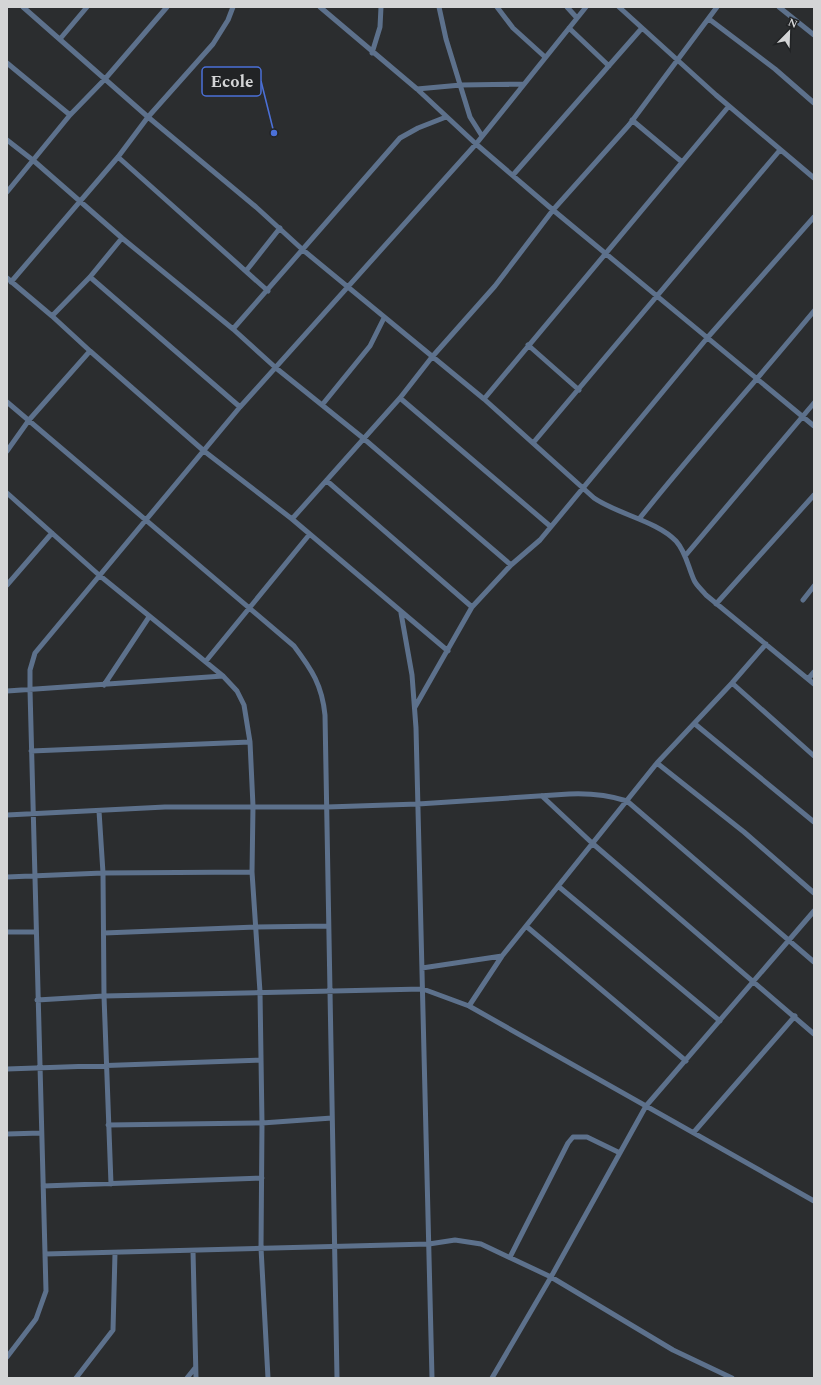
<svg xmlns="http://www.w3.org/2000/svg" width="821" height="1385" font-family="Spectral,serif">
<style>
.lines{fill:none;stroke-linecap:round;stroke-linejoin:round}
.street{stroke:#5d718c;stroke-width:5}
.leader{fill:none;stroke:#4b70d8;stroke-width:1.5}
.callout-dot{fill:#4b70d8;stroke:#212325;stroke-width:1.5}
.callout{fill:#212325;stroke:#4b70d8;stroke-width:1.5}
.callout-label{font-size:17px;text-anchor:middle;font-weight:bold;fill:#d4d5d6}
</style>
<rect width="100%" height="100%" fill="#2b2d2f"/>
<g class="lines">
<path class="street" d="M 23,7 L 148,117 L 256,207 L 303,250 L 484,399 L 594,498 C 617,514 657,521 676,541 C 686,552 688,567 694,580 C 696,585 702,590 706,595 L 814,684
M 320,7 L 417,89 L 476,144 L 553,210 L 814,426
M 439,7 L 446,39 L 470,117 L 482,136
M 497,7 L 513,28 L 545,57
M 567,7 L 577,18
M 619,7 L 716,95 L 814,178
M 779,7 L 814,35
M 709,19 L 775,69 L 814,103
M 569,28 L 609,66
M 60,39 L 87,7
M 372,53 L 380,27 L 381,7
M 7,63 L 70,115
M 417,89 L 461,85 L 524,84
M 632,120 L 682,162
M 7,140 L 34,161 L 122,238 L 233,329 L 276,368 L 363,438 L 511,565
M 118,157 L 268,291
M 513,175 L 642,28
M 7,192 L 70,115 L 105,79 L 167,7
M 246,271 L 280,228
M 90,277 L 240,407
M 7,278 L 52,316 L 90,351 L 204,451 L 292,519 L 448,651
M 11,282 L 118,157 L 148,117 L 213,44 L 228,20 L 233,7
M 52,316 L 90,277 L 122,238
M 233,329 L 400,138 L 418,128 L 446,117
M 528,345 L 579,390
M 400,398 L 550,526
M 484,399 L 729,106
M 7,402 L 294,646 C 312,670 322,685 325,715 L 337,1378
M 322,405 L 370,346 L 384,318
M 533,443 L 780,150
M 7,451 L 29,420 L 90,351
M 327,481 L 472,607
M 7,493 L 99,575 L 223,676 L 237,691 L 244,705 L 250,742 L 253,806 L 252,872 L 260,992 L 262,1123 L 261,1248 L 268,1378
M 292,519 L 400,398 L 432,357 L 495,286 L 553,210 L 629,125 L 717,7
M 639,519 C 696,448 756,381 814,311
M 685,556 L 814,403
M 7,585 L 52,533
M 803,600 L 814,586
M 716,604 L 814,495
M 401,613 L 412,675 L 416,728 L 432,1378
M 206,661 L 309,535
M 808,679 L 814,672
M 732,683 L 814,756
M 104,685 L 149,617
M 7,691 L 223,676
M 415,707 L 472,607 L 511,565 L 540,540 L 708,337 L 814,217
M 695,724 L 814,822
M 31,751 L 250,742
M 657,763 L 744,832 L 814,893
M 542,796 L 592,843 L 814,1034
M 99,811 L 103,873 L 104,996 L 111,1184
M 7,815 L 165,807 L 327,807 L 418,804 L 569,794 C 590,793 608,795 627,801 L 814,962
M 7,877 L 103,873 L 252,872
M 558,886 L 720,1021
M 526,926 L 686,1061
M 7,932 L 36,932
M 104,933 L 256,927 L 329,926
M 422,968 L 502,956
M 37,1000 L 104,996 L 423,989 L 469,1006 L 814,1201
M 469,1006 L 502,956 L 657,763 L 732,683 L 766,644
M 7,1069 L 261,1060
M 108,1125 L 262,1123 L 332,1118
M 694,1132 L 795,1016
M 7,1134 L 41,1133
M 43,1186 L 262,1178
M 193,1251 L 196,1378
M 45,1254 L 429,1244 L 455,1240 L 481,1244 L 551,1277 L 673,1350 L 732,1378
M 510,1257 L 568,1143 L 573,1137 L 587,1137 L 620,1153
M 7,1357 L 36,1319 L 46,1291 L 30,690 L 30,670 L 35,653 L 240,407 L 476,144 L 586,7
M 76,1378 L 113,1330 L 115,1253
M 187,1378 L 195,1368
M 492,1378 L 551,1277 L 646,1106 L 814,911"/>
</g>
<path class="leader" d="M274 133L261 81"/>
<circle class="callout-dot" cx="274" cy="133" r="4"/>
<rect class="callout" x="202" y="67" width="59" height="29" rx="4"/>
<g class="callout-label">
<text x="232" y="87">Ecole</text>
</g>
<rect width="821" height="1385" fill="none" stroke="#d4d5d6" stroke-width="16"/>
<g transform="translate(789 32) rotate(23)" stroke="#212325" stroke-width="3" paint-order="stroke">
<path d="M0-3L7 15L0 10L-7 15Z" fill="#d4d5d6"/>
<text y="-6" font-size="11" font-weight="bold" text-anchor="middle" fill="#d4d5d6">N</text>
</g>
</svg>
